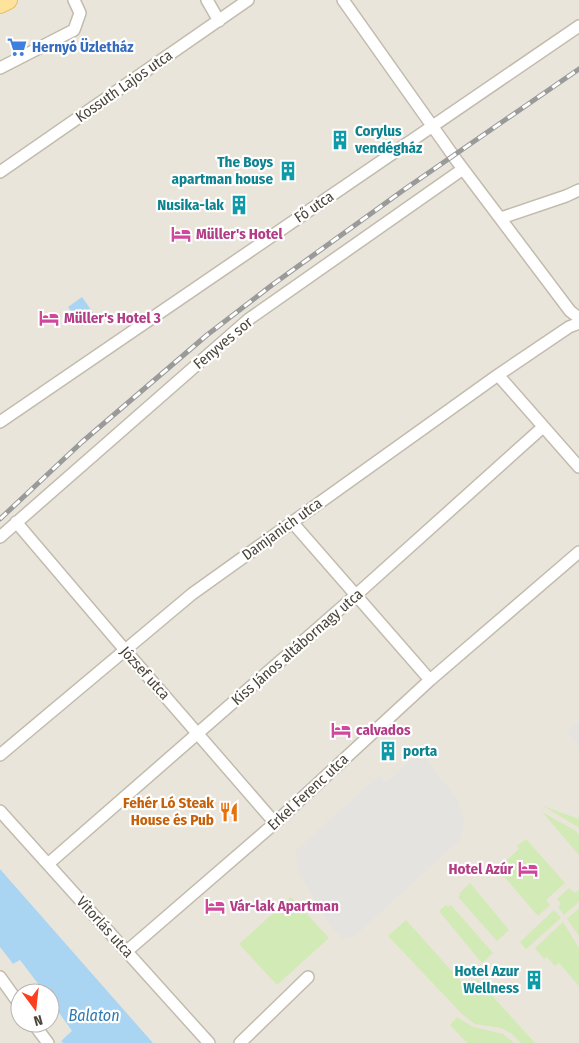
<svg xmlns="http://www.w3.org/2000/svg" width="579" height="1043" font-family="'Fira Sans Condensed',sans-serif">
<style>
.residential{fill:#eae5da}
.green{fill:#d2eab5}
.parking{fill:#e5e3e0}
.water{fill:#a9d4f2}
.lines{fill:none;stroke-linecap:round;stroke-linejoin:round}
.minor-casing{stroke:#c2bbae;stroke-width:14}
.primary-casing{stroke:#e6c16a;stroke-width:20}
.minor{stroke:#fff;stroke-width:11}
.primary{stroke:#ffe39c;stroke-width:18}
.rail-casing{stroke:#9a9a9a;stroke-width:5}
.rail{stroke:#fff;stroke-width:3;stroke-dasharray:9;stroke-linecap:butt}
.labels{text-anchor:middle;stroke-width:4.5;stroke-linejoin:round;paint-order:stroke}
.shop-label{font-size:15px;font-weight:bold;fill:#366cbe;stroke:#fff;text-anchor:start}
.street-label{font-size:15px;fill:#4b4439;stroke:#fff}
.culture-label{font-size:15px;font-weight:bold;fill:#0d838f;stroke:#fff;text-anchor:end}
.hotel-label{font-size:15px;font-weight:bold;fill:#b23c85;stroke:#fff;text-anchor:start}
.food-label{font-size:15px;font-weight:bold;fill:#c56008;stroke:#fff;text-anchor:end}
.water-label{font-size:16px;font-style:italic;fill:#2e7ab2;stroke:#fff}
</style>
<rect width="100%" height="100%" fill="#f6f3ec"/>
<path class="residential" d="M 0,0 L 579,0 L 579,1043 L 153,1043 L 0,869 Z
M 0,947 L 13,964 L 20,960 L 45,993 L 20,993 L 20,1023 L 50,1023 L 50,1000 L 73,1031 L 61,1041 L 63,1043 L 0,1043 Z"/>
<path class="green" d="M 543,806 L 579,819 L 579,829 L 578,827 Z
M 542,812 L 576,831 L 579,835 L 579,855 Z
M 526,839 L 565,883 L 546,900 L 550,905 L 538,916 L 495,866 L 500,861 L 503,863 L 519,849 L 517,846 Z
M 470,883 L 509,930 L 497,941 L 458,897 L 460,896 L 459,894 Z
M 569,888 L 575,893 L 579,890 L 579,902 L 564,915 L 558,907 L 561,904 L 557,899 Z
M 291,897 L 329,938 L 277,985 L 239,944 Z
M 446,905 L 448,907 L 451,905 L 493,953 L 482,963 L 439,911 Z
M 579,908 L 579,936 L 567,919 Z
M 554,910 L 561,918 L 526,949 L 520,942 Z
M 406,920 L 467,988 L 477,979 L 535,1043 L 521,1043 L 512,1034 L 501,1028 L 475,1024 L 462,1014 L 388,936 Z
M 563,922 L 579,948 L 579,986 L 559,963 L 555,966 L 547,957 L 544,959 L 535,948 Z
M 457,1017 L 473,1027 L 503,1034 L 514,1043 L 467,1043 L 450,1025 Z"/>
<path class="parking" d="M 579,722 L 579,748 L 567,730 Z
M 420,752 L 458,800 L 464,822 L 460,840 L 364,928 L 353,937 L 342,938 L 331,927 L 319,908 L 298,871 L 296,850 L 379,775 L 386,782 Z"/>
<path class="water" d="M 82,297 L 96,317 L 82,326 L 68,307 Z
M 0,869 L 153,1043 L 63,1043 L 61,1041 L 72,1031 L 50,1000 L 50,993 L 45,993 L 20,960 L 13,964 L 0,947 Z"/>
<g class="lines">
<defs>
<path id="minor" d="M 207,0 L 219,21
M 343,0 L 457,161 L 570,311 L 579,318
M 0,68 L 74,30 L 80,13 L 74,0
M 0,172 L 248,0
M 501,218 L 566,196 L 579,190
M 498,375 L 579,467
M 0,422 L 579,26
M 16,522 L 125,650 L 275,823
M 292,522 L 430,680
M 0,537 L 249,319 L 463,169
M 0,755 L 192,594 L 498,375 L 569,327 L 579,323
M 0,811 L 209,1043
M 48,864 L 356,595 L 543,427
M 127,951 L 275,823 L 430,680 L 579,552
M 0,977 L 20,1005
M 33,1023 L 48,1043
M 240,1043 L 308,977"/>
<path id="primary" d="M 0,4 L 8,0"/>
</defs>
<use href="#minor" class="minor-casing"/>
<use href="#primary" class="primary-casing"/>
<use href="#minor" class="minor"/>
<use href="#primary" class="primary"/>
<defs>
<path id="rail" d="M 0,519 L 82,442 L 207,335 L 272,285 L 405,189 L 579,69"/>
</defs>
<use href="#rail" class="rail-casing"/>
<use href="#rail" class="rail"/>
</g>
<defs>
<symbol id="supermarket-bare" viewBox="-9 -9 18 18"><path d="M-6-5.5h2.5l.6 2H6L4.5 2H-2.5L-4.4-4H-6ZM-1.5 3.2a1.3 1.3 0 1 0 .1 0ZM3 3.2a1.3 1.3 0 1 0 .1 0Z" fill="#3f7fe0" stroke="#fff" stroke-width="2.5" paint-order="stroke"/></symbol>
<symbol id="building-bare" viewBox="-9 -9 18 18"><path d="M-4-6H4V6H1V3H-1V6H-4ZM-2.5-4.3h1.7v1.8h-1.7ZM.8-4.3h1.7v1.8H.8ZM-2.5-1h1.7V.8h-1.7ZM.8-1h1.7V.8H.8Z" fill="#0f9aa8" stroke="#fff" stroke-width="2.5" paint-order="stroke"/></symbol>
<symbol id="hotel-bare" viewBox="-9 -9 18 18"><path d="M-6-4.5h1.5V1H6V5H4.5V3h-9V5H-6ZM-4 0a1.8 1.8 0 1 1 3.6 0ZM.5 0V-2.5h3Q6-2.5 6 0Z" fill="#d1479c" stroke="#fff" stroke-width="2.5" paint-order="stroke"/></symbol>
<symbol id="restaurant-bare" viewBox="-9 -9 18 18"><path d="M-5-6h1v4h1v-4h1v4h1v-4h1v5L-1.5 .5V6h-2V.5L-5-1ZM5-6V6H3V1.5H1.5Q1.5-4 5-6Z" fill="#e8710a" stroke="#fff" stroke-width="2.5" paint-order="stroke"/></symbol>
</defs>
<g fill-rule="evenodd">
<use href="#supermarket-bare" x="3" y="33" width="28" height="28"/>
<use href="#building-bare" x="326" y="126" width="28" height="28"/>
<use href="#building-bare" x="274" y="157" width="28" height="28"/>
<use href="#building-bare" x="225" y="191" width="28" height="28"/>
<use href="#hotel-bare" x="167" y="220" width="28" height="28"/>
<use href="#hotel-bare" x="35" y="304" width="28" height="28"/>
<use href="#hotel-bare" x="327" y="716" width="28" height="28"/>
<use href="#building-bare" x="374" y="737" width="28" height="28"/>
<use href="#restaurant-bare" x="215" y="798" width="28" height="28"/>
<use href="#hotel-bare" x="514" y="855" width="28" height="28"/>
<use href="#hotel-bare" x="201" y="892" width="28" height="28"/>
<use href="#building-bare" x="520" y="966" width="28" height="28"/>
</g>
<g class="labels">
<g class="shop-label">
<text x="32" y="52">Hernyó Üzletház</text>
</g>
<g class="street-label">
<text transform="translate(124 86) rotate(-35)" y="5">Kossuth Lajos utca</text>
<text transform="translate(314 207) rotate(-34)" y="5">Fő utca</text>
<text transform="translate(223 343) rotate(-40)" y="5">Fenyves sor</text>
<text transform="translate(282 529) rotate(-36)" y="5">Damjanich utca</text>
<text transform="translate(297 647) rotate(-41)" y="5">Kiss János altábornagy utca</text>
<text transform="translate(145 673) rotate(48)" y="5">József utca</text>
<text transform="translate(308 792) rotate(-43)" y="5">Erkel Ferenc utca</text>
<text transform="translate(105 927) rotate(48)" y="5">Vitorlás utca</text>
</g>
<g class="culture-label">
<text x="355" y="136" text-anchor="start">Corylus<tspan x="355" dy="17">vendégház</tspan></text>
<text x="273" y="167">The Boys<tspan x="273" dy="17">apartman house</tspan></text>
<text x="224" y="210">Nusika-lak</text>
<text x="403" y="756" text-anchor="start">porta</text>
<text x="519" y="976">Hotel Azur<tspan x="519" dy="17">Wellness</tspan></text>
</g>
<g class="hotel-label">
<text x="196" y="239">Müller's Hotel</text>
<text x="64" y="323">Müller's Hotel 3</text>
<text x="356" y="735">calvados</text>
<text x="513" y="874" text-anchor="end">Hotel Azúr</text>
<text x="230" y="911">Vár-lak Apartman</text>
</g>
<g class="food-label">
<text x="214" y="808">Fehér Ló Steak<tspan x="214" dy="17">House és Pub</tspan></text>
</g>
<g class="water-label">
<text x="94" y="1021">Balaton</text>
</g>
</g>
<g transform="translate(35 1008) rotate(165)"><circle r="24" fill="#ffffff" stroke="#b7b4b0"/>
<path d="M0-4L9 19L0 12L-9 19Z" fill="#fc3f1d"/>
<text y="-8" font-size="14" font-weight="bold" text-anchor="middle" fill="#4b4439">N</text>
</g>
</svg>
